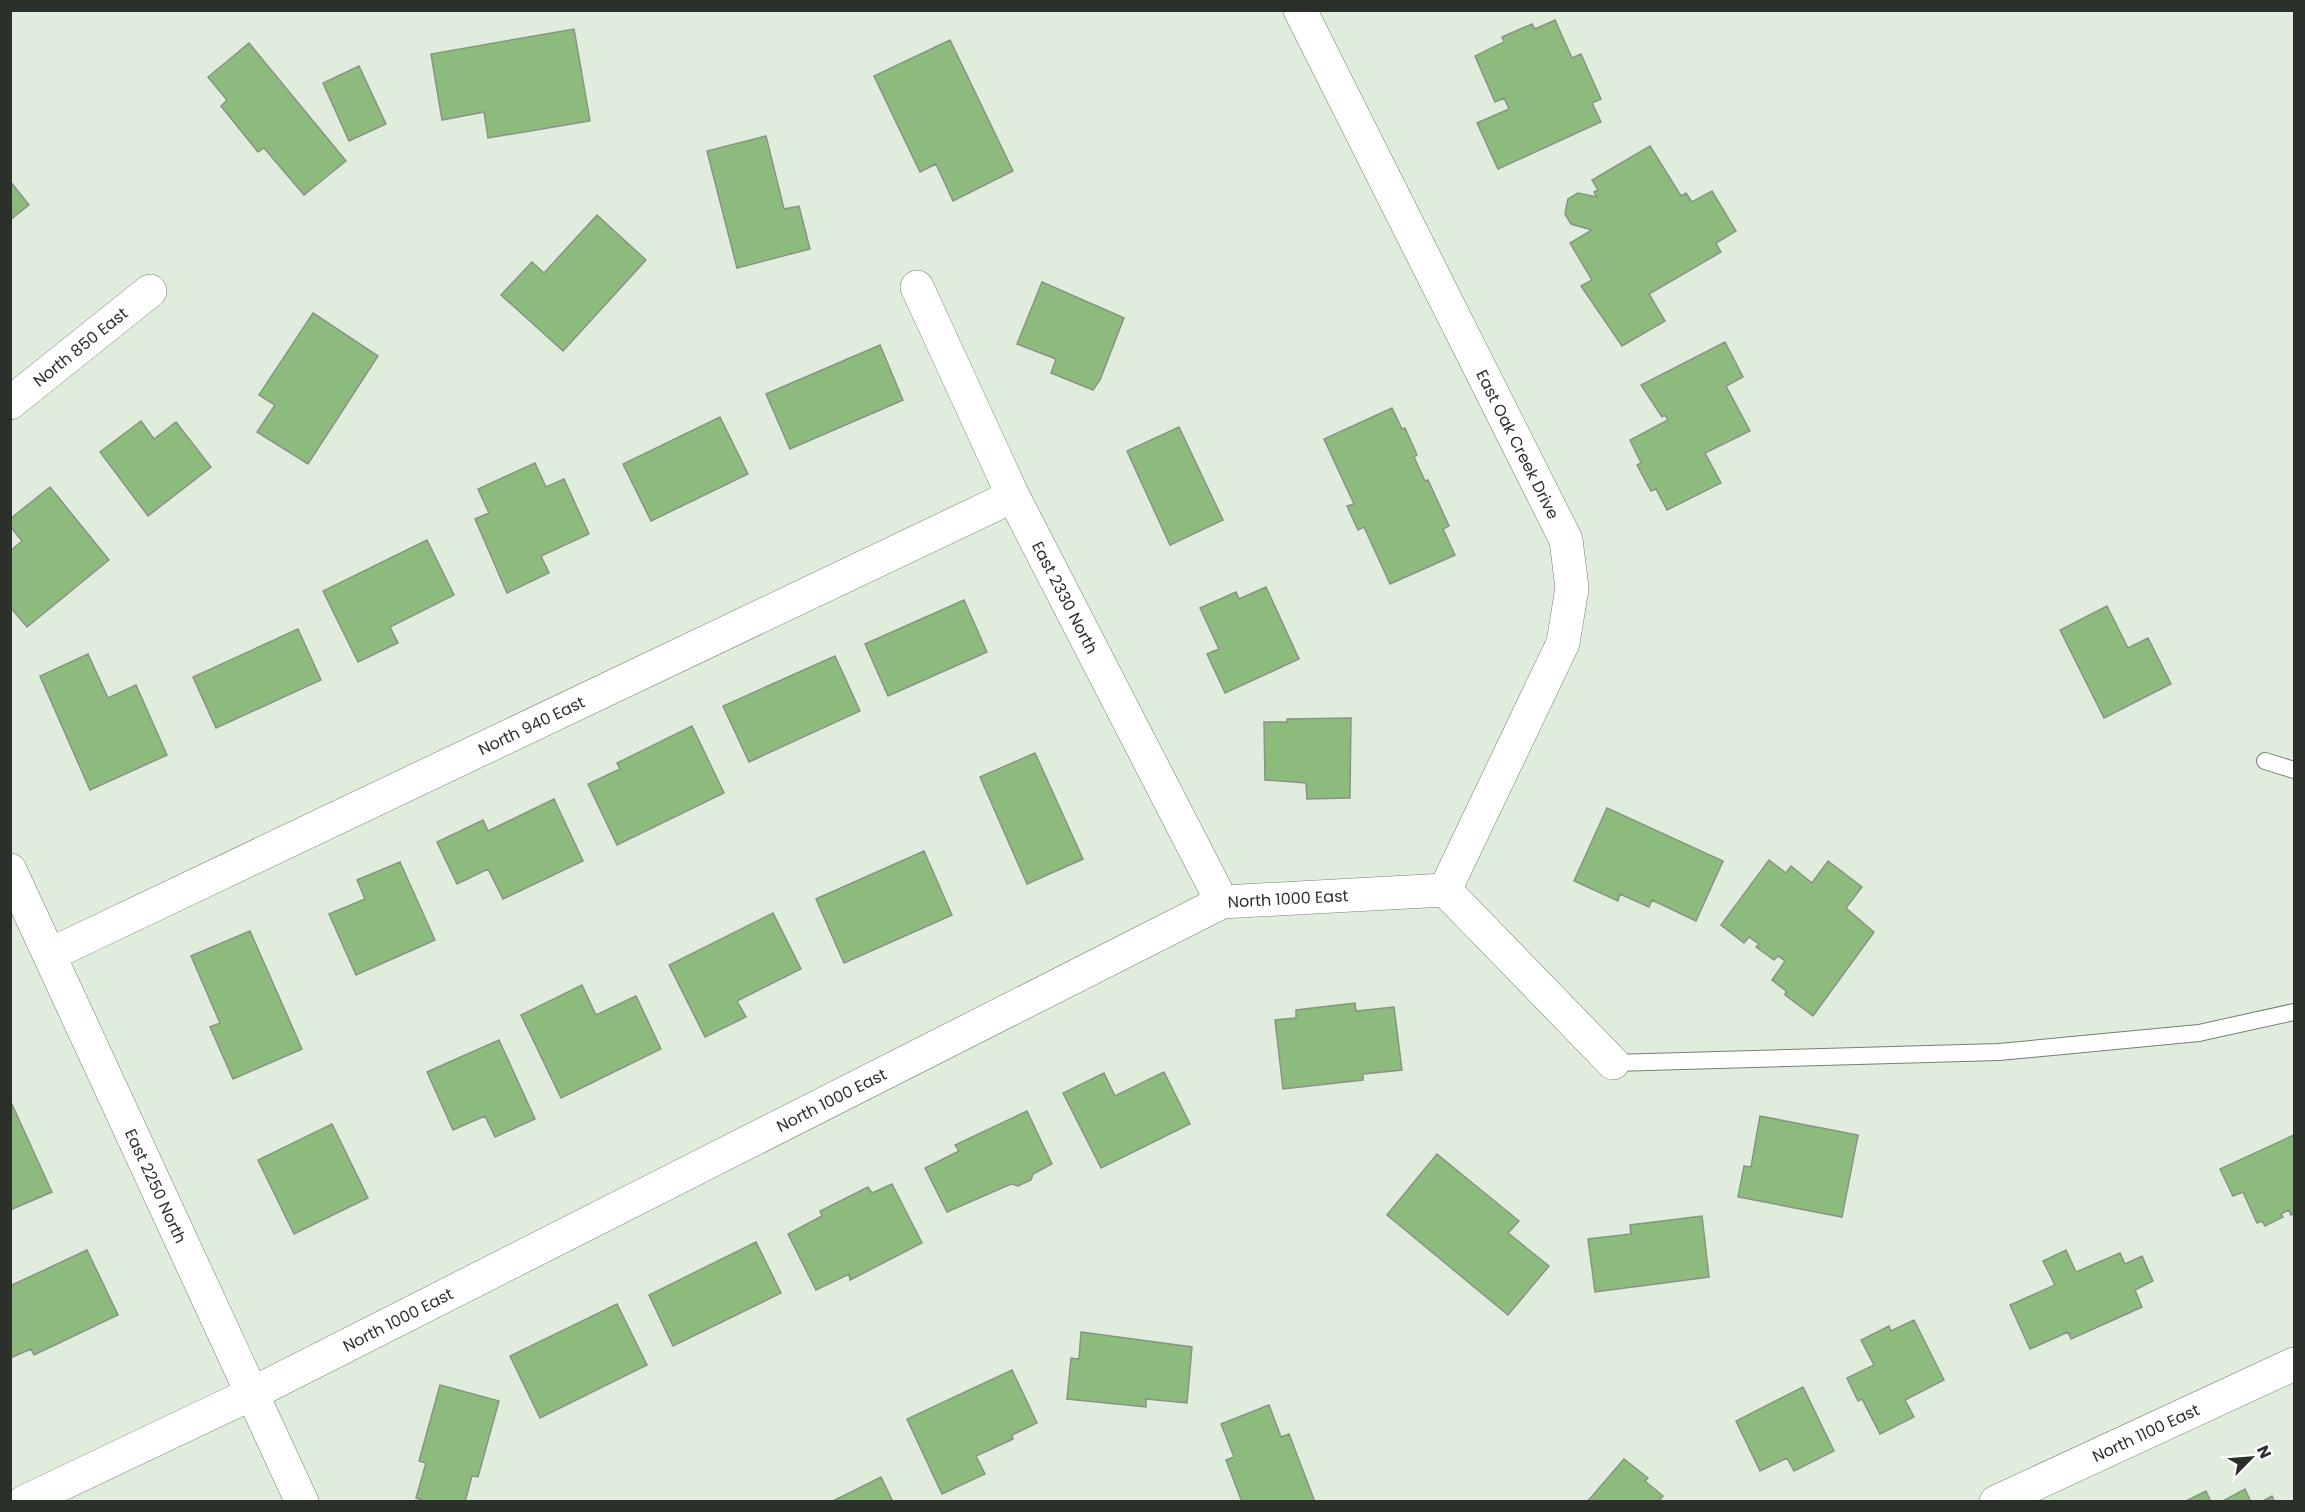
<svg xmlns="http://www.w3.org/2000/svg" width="2305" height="1512" font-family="Poppins,sans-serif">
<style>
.building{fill:#8dbb7d;stroke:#889484;stroke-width:1.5}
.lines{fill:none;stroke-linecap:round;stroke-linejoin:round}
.service-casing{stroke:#758071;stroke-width:18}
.minor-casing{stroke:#758071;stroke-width:34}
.service{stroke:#fff;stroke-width:16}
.minor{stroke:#fff;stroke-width:33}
.labels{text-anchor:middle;stroke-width:4.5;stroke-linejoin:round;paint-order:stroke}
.street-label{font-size:16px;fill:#2c302a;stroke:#fff}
</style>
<rect width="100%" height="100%" fill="#e1eddc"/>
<path class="building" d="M 1555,20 L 1572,58 L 1581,54 L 1601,99 L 1592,103 L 1601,122 L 1498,169 L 1477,123 L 1509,109 L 1504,98 L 1495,102 L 1475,56 L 1504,42 L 1502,37 L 1532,24 L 1535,29 Z
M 574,29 L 590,121 L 488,138 L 484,112 L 442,120 L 431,54 Z
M 950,40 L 1013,171 L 953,201 L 936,164 L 920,172 L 874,76 Z
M 249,43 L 346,161 L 304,195 L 264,148 L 258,152 L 221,106 L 227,100 L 208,77 Z
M 359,66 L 386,124 L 349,141 L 323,83 Z
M 766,136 L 784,209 L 799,206 L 810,249 L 737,268 L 707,151 Z
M 1650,146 L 1681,196 L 1686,193 L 1692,202 L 1712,191 L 1736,231 L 1716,243 L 1721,252 L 1649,294 L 1665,321 L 1622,346 L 1581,286 L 1592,280 L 1570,243 L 1592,230 L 1571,224 L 1565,214 L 1568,199 L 1578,193 L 1597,197 L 1594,192 L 1598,190 L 1592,180 Z
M 10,181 L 29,205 L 10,220 Z
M 597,215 L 646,260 L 563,351 L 501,295 L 532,262 L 544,273 Z
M 1042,282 L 1124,318 L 1100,380 L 1093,390 L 1051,373 L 1056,359 L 1017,344 Z
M 313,313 L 378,356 L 308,464 L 257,432 L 275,405 L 259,395 Z
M 1725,342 L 1743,377 L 1726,386 L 1750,431 L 1705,453 L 1721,483 L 1667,510 L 1656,489 L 1651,491 L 1637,465 L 1641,463 L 1630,440 L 1668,420 L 1665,415 L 1662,417 L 1641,385 Z
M 880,345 L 903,400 L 790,449 L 766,394 Z
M 1392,408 L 1402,429 L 1405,428 L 1417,455 L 1414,457 L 1425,481 L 1428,480 L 1449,526 L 1443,529 L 1455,555 L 1390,584 L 1364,527 L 1358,530 L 1347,506 L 1354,504 L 1324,439 Z
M 720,417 L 748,474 L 651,521 L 623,464 Z
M 141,421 L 154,439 L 176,422 L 211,467 L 148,516 L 100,452 Z
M 1179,427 L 1223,520 L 1170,545 L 1127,451 Z
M 535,463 L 546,487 L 564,479 L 589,534 L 541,556 L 549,573 L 507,593 L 475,519 L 489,513 L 478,489 Z
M 50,487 L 109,560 L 27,627 L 10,607 L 10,551 L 22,541 L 10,526 L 10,519 Z
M 427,540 L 454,595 L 390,627 L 398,643 L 358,662 L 323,591 Z
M 1266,587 L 1299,659 L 1225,693 L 1207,654 L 1219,649 L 1200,608 L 1236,592 L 1239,599 Z
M 964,600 L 987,652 L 888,696 L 865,644 Z
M 2107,606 L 2128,648 L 2148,638 L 2171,684 L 2104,718 L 2060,630 Z
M 298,629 L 321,680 L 216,728 L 193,677 Z
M 88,654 L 108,698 L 136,685 L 167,755 L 90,790 L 40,676 Z
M 835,656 L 860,711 L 749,762 L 723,706 Z
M 1351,718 L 1350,798 L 1307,799 L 1306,783 L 1265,780 L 1264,722 L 1287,722 L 1287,719 Z
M 692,726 L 724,793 L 617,845 L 588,784 L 620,769 L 617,763 Z
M 1035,753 L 1083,859 L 1027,884 L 980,777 Z
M 554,799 L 583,861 L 503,899 L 488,869 L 457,884 L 437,842 L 483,820 L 488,831 Z
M 1607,808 L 1723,861 L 1696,921 L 1652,900 L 1649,907 L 1620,894 L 1618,901 L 1574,881 Z
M 924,851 L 952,915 L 844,963 L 816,899 Z
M 1769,860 L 1786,873 L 1791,866 L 1812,883 L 1828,861 L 1862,887 L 1846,908 L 1874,932 L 1813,1016 L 1785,995 L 1786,991 L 1772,980 L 1785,961 L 1778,956 L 1774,960 L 1756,947 L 1759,944 L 1749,937 L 1744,943 L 1721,925 Z
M 400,862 L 435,940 L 356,975 L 329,914 L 365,899 L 357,880 Z
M 773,913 L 801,969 L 737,1001 L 746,1017 L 705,1037 L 669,965 Z
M 250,931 L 302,1049 L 233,1079 L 210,1027 L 220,1023 L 191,956 Z
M 582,985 L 596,1015 L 636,996 L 661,1049 L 561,1098 L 521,1015 Z
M 1355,1003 L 1356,1011 L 1394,1007 L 1402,1070 L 1363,1074 L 1363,1080 L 1283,1089 L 1275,1020 L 1296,1018 L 1296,1010 Z
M 499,1040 L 535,1119 L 495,1137 L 485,1116 L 453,1130 L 427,1072 Z
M 1164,1072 L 1190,1124 L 1101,1168 L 1063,1093 L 1104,1073 L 1115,1096 Z
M 10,1100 L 52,1192 L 10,1210 Z
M 1027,1111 L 1052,1164 L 1033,1174 L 1031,1180 L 1018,1186 L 1011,1184 L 947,1212 L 925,1168 L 959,1151 L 955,1145 Z
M 1760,1116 L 1858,1135 L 1842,1217 L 1738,1197 L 1744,1166 L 1751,1167 Z
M 332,1124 L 368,1198 L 294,1234 L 258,1160 Z
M 2294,1135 L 2294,1213 L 2291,1215 L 2289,1210 L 2281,1214 L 2283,1217 L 2265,1226 L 2262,1221 L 2257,1223 L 2243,1192 L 2233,1196 L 2220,1169 Z
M 1437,1154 L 1519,1221 L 1508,1233 L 1549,1266 L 1508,1315 L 1387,1215 Z
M 892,1184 L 922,1243 L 850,1280 L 849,1274 L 816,1290 L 788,1234 L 822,1216 L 820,1211 L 868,1187 L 872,1193 Z
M 1702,1216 L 1709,1277 L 1595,1292 L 1588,1239 L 1631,1234 L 1630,1225 Z
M 756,1242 L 781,1293 L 673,1346 L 649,1295 Z
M 87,1250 L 118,1315 L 34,1355 L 31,1349 L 10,1358 L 10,1286 Z
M 2066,1250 L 2076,1272 L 2120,1253 L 2125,1264 L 2142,1256 L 2153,1281 L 2135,1290 L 2142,1307 L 2071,1339 L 2068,1332 L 2030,1349 L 2010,1305 L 2055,1285 L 2043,1261 Z
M 617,1304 L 647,1365 L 540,1418 L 510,1356 Z
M 1914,1320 L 1944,1380 L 1905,1400 L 1914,1417 L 1880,1434 L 1862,1399 L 1858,1401 L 1847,1378 L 1874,1365 L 1861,1340 L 1889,1326 L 1891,1331 Z
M 1081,1332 L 1192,1347 L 1187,1403 L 1146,1399 L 1146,1407 L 1067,1399 L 1071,1358 L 1079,1359 Z
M 1012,1370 L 1037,1423 L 1012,1435 L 1013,1439 L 976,1456 L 985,1474 L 942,1494 L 907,1419 Z
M 440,1385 L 499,1401 L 478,1477 L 472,1476 L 465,1502 L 428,1502 L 416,1498 L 426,1463 L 419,1461 Z
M 1803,1387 L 1834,1451 L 1794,1471 L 1787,1458 L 1760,1471 L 1736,1421 Z
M 1269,1405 L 1281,1437 L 1289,1434 L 1315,1502 L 1242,1502 L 1226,1460 L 1234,1457 L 1221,1424 Z
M 1624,1459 L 1648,1478 L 1645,1481 L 1663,1496 L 1658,1502 L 1587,1502 Z
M 881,1477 L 893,1502 L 831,1502 Z
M 2245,1489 L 2251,1502 L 2221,1502 Z
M 2206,1491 L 2211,1502 L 2184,1502 Z
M 2272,1496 L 2275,1502 L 2261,1502 Z"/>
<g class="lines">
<defs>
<path id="service" d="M 2265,761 L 2294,770
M 1613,1063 L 1999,1052 L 2199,1033 L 2294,1012"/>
<g id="minor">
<path id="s1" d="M 1300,10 L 1566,540 L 1572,588 L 1563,643 L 1445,890"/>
<path id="s2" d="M 917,287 L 1013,496 L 1222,902"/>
<path id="s3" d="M 10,403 L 150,291"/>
<path id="s4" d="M 10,870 L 302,1502"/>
<path id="s5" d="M 51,954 L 1013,496"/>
<path id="s6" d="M 24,1502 L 251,1394 L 1222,902 L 1445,890 L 1613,1063"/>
<path id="s7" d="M 1996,1502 L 2294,1364"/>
</g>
</defs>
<use href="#service" class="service-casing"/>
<use href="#minor" class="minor-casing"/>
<use href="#service" class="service"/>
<use href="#minor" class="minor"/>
</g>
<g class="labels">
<g class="street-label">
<text dy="6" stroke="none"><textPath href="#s3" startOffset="90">North 850 East</textPath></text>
<text dy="6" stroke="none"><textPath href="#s1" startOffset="486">East Oak Creek Drive</textPath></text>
<text dy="6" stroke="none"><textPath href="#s2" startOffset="344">East 2330 North</textPath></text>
<text dy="6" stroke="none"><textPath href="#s5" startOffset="532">North 940 East</textPath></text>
<text dy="6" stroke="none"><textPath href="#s6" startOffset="1406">North 1000 East</textPath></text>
<text dy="6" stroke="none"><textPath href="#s6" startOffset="902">North 1000 East</textPath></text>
<text dy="6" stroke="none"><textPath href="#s4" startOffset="348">East 2250 North</textPath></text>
<text dy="6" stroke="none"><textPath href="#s6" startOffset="416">North 1000 East</textPath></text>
<text dy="6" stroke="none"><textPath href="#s7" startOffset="165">North 1100 East</textPath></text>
</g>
</g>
<rect width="2305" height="1512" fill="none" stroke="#2c302a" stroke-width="24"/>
<g transform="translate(2251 1458) rotate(65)" stroke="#ffffff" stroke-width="4.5" paint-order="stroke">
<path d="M0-4.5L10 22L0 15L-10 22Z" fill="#2c302a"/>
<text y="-9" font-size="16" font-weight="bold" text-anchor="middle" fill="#2c302a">N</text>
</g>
</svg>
